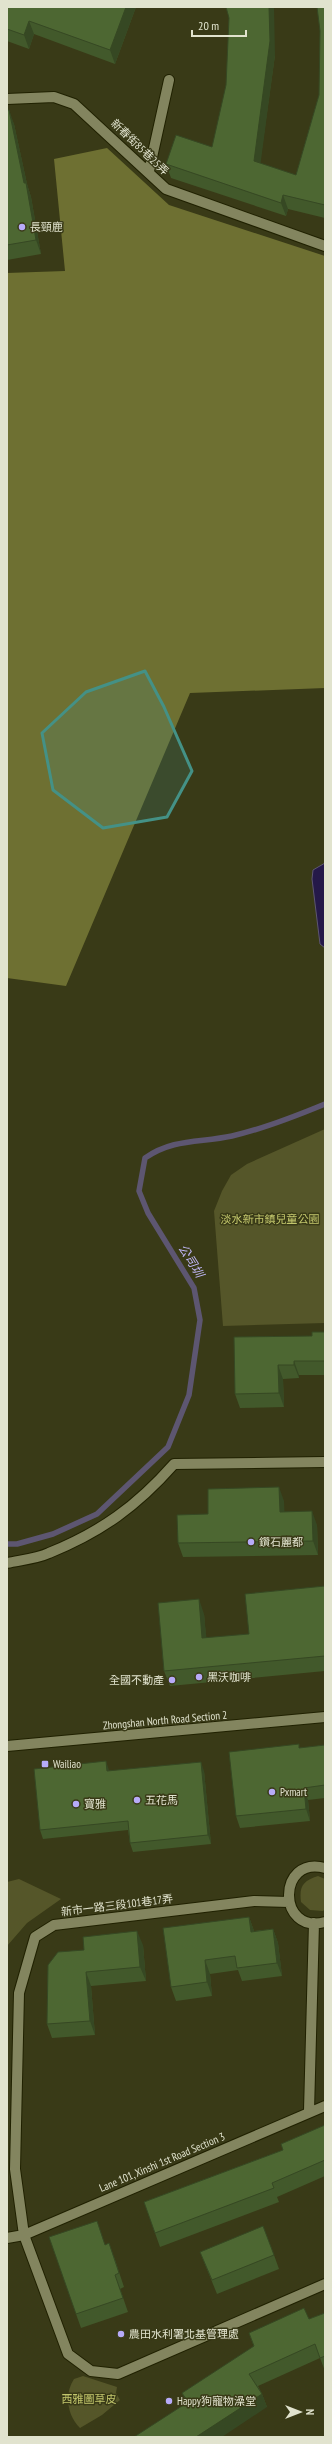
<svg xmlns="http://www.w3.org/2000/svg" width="332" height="2444" font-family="'PT Sans Narrow','Noto Sans TC',sans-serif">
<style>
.green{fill:#555629}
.forest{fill:#6e7032}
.water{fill:#251949;stroke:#5d5671}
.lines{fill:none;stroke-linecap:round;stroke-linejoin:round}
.stream{stroke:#5d5671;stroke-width:5.5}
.minor-casing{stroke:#202100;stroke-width:12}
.tertiary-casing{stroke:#202100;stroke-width:12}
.minor{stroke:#83855f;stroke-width:10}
.tertiary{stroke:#83855f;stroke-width:10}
.wall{fill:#42592b}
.shaded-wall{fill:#364823}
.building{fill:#4d6732;stroke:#364823}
.marked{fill:#449186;fill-opacity:0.2;stroke:#449186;stroke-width:3;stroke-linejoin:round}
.poi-dot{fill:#b7abf8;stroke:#393a17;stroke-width:1.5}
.labels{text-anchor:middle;stroke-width:3;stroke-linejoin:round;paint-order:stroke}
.street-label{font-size:11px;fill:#e1e3ce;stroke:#393a17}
.poi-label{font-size:11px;fill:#e1e3ce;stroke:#393a17;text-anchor:start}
.park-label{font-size:11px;fill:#c3c76c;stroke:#393a17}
.water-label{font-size:12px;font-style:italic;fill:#c0b7f8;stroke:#393a17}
</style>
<rect width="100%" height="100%" fill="#393a17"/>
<path class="green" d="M 325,1129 L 325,1323 L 223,1326 L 214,1211 L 222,1191 L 231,1175 L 247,1164 Z
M 318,1876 L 325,1879 L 325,1909 L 323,1911 L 310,1910 L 301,1902 C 299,1886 303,1881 318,1876 Z
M 19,1879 L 61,1899 L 27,1923 L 7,1946 L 7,1882 Z
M 83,2376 L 117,2387 L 116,2393 L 120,2400 L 102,2415 L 80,2428 C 67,2415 64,2394 74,2379 Z"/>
<path class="forest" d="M 107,148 L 169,205 L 325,256 L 325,688 L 190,693 L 66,986 L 7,978 L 7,273 L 65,271 L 54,159 Z"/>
<path class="water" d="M 325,863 L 325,948 L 320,944 L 312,879 L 313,870 Z"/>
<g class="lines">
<path class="stream" d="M 7,1544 L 17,1544 L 53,1534 L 97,1514 L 168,1447 L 189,1395 L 200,1320 L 194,1288 L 148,1213 L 139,1191 L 145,1158 C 174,1138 200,1143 232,1136 C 263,1129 296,1116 325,1104"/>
<defs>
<path id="minor" d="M 7,99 L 54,97 L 74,104 L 166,189 L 325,246
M 149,171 L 169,80
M 7,1563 C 20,1560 36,1559 49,1553 C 101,1532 137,1506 174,1464 L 325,1462
M 325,1868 C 277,1855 277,1935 325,1922
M 289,1902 L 254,1901 L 54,1925 L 35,1937 L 19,1993 L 15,2169 L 24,2235 L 68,2354 L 91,2371 L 118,2374 L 325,2284
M 309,2111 L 314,1923
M 7,2238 L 24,2235 L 325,2106"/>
<path id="tertiary" d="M 7,1746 L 325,1717"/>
</defs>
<use href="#minor" class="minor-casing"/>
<use href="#tertiary" class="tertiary-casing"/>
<use href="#minor" class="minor"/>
<use href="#tertiary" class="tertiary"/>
</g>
<path class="wall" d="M 7,7 L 136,7 L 115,64 L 34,34 L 29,49 L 7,41 Z
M 325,7 L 325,218 L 288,209 L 286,216 L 171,178 L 166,164 L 212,147 L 275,55 L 260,163 L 296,175 L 319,95 Z
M 7,110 L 14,124 L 27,184 L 31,197 L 41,254 L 7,260 Z
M 325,1332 L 325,1375 L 299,1375 L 299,1378 L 283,1379 L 284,1407 L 240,1408 L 235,1394 L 312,1336 Z
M 284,1501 L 284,1512 L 317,1525 L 318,1555 L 183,1557 L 178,1543 L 208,1514 Z
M 325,1586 L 325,1671 L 170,1686 L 164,1671 L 204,1614 L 206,1638 L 249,1634 Z
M 325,1745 L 325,1798 L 308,1800 L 310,1821 L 240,1828 L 236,1816 L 300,1748 Z
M 204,1771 L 211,1844 L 133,1852 L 130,1843 L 128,1830 L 43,1839 L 40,1830 Z
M 249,1917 L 254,1931 L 273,1929 L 278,1943 L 282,1976 L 242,1981 L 238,1970 L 210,1974 L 212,1996 L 176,2001 L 171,1987 Z
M 143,1945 L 146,1981 L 91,1986 L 95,2035 L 52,2038 L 47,2024 L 48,1965 Z
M 325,2125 L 325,2176 L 277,2197 L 279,2202 L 160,2247 L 144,2202 L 283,2150 L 281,2144 Z
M 105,2244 L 114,2257 L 124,2287 L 120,2289 L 128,2312 L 81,2328 L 76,2314 Z
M 200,2252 L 274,2255 L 279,2269 L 217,2294 Z
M 325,2313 L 325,2371 L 320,2358 L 258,2386 L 262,2394 L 267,2407 L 186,2403 L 182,2393 L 254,2347 L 249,2333 L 309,2319 Z"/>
<path class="shaded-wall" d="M 126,7 L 136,7 L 115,64 L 110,50 Z
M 269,7 L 274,7 L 275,55 L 259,175 L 254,161 Z
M 29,21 L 34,34 L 29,49 L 24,35 Z
M 9,110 L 14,124 L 27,184 L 31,197 L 41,254 L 36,240 Z
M 283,195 L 288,209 L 286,216 L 281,203 Z
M 294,1361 L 299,1375 L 299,1378 L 294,1365 Z
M 278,1365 L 283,1379 L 284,1407 L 279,1393 Z
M 279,1487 L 284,1501 L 285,1526 L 280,1512 Z
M 312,1511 L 317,1525 L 318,1555 L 313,1541 Z
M 199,1599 L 204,1614 L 208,1653 L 202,1638 Z
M 106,1761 L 109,1770 L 110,1780 L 107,1771 Z
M 201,1762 L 204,1771 L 211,1844 L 208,1835 Z
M 304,1788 L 308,1800 L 310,1821 L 306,1809 Z
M 249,1917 L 254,1931 L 251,1932 Z
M 273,1929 L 278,1943 L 282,1976 L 277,1963 Z
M 137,1931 L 143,1945 L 146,1981 L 140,1967 Z
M 205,1960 L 210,1974 L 212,1996 L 207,1982 Z
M 86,1972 L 91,1986 L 95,2035 L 90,2021 Z
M 262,2394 L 267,2407 L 222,2437 L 196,2437 Z"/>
<path class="building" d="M 7,7 L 126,7 L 110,50 L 29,21 L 24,35 L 7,29 Z
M 226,7 L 269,7 L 270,41 L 254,161 L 296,175 L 319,95 L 320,31 L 317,7 L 325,7 L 325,205 L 283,195 L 281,203 L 166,164 L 176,135 L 212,147 L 226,85 L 229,18 Z
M 7,110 L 9,110 L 24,183 L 26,183 L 36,240 L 7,245 Z
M 312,1332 L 325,1332 L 325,1361 L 294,1361 L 294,1365 L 278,1365 L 279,1393 L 235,1394 L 234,1337 L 312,1336 Z
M 279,1487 L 280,1512 L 312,1511 L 313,1541 L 178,1543 L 177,1515 L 208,1514 L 208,1489 Z
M 325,1586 L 325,1656 L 164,1671 L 158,1603 L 199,1599 L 202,1638 L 249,1634 L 245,1594 Z
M 299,1744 L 299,1748 L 325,1745 L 325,1785 L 304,1788 L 306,1809 L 236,1816 L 229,1752 Z
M 106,1761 L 107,1771 L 201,1762 L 208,1835 L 130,1843 L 128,1821 L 40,1830 L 34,1769 Z
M 249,1917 L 251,1932 L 273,1929 L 277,1963 L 237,1968 L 235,1956 L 205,1960 L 207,1982 L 171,1987 L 163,1928 Z
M 137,1931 L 140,1967 L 86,1972 L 90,2021 L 47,2024 L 48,1965 L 58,1952 L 84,1950 L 83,1937 Z
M 325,2125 L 325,2160 L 272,2183 L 274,2188 L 155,2233 L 144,2202 L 283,2150 L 281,2144 Z
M 97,2221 L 105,2245 L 109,2243 L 119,2273 L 115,2275 L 123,2298 L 76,2314 L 49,2237 Z
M 263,2226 L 274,2255 L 212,2280 L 200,2252 Z
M 304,2308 L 309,2319 L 325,2313 L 325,2356 L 320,2358 L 315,2344 L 249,2374 L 262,2394 L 196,2437 L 134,2437 L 188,2402 L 182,2393 L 254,2346 L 249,2333 Z"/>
<path class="marked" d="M 145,671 L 164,707 L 192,771 L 167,817 L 103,828 L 53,790 L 42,733 L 86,692 Z"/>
<g class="poi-dot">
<circle cx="22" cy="227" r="4"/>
<circle cx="251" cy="1542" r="4"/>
<circle cx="199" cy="1677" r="4"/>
<circle cx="172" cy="1680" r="4"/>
<rect x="41" y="1760" width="8" height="8" rx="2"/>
<circle cx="272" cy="1792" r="4"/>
<circle cx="137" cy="1800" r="4"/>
<circle cx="76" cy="1804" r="4"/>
<circle cx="121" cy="2334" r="4"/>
<circle cx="169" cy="2401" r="4"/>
</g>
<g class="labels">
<g class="street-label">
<text transform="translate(140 147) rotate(44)" y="4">新春街85巷25弄</text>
<text transform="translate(165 1720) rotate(-5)" y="4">Zhongshan North Road Section 2</text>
<text transform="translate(117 1905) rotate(-7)" y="4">新市一路三段101巷17弄</text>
<text transform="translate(162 2162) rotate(-23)" y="4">Lane 101, Xinshi 1st Road Section 3</text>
</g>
<g class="poi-label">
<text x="30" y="231">長頸鹿</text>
<text x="259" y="1546">鑽石麗都</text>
<text x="207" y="1681">黑沃咖啡</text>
<text x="164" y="1684" text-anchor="end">全國不動產</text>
<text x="53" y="1768">Wailiao</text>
<text x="280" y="1796">Pxmart</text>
<text x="145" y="1804">五花馬</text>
<text x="84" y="1808">寶雅</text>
<text x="129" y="2338">農田水利署北基管理處</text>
<text x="177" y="2405">Happy狗寵物澡堂</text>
</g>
<g class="park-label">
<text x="270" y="1223">淡水新市鎮兒童公園</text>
<text x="89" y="2403">西雅圖草皮</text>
</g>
<g class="water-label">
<text transform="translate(191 1261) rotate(58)" y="4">公司圳</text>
</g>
</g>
<rect width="332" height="2444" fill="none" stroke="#e1e3ce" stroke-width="16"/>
<g transform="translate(300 2412) rotate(90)" stroke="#393a17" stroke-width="3" paint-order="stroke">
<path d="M0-3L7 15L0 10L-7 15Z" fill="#e1e3ce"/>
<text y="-6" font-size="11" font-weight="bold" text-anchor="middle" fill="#e1e3ce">N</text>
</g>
<path d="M192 30v6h54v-6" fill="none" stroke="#e1e3ce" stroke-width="2"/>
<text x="198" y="30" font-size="12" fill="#e1e3ce" stroke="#393a17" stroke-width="3" paint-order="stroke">20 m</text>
</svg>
